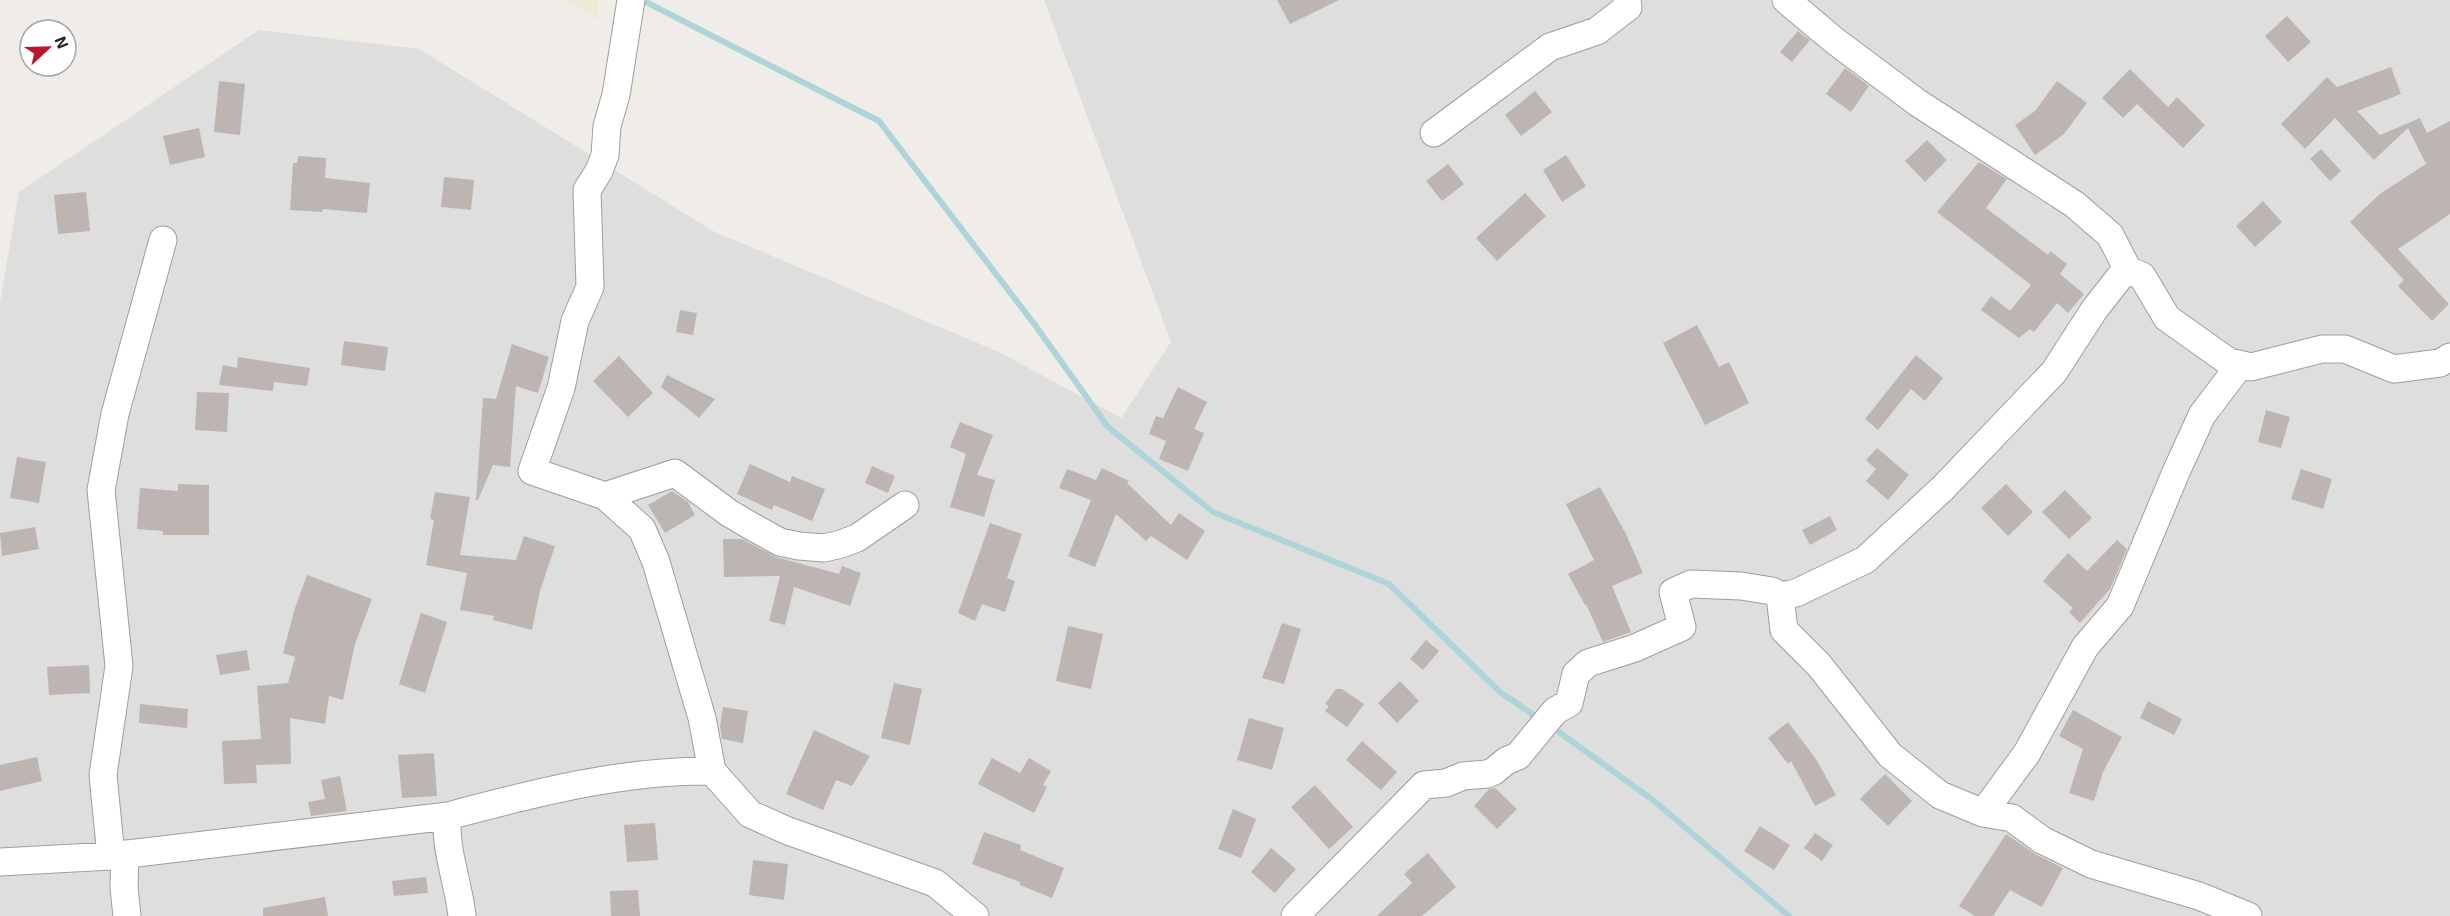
<svg xmlns="http://www.w3.org/2000/svg" width="2450" height="916" font-family="'Exo 2',sans-serif">
<style>
.residential{fill:#dfdede}
.farmland{fill:#edebd6}
.lines{fill:none;stroke-linecap:round;stroke-linejoin:round}
.stream{stroke:#add5d9;stroke-width:6}
.building{fill:#bdb5b1}
.minor-casing{stroke:#9e9e9e;stroke-width:29}
.minor{stroke:#fff;stroke-width:27}
</style>
<rect width="100%" height="100%" fill="#f0ece8"/>
<path class="residential" d="M 1044,0 L 2450,0 L 2450,916 L 0,916 L 0,303 L 19,192 L 259,30 L 419,49 L 713,231 L 999,352 L 1121,418 L 1171,342 Z"/>
<path class="farmland" d="M 566,0 L 598,0 L 599,20 Z"/>
<g class="lines">
<path class="stream" d="M 642,0 L 879,121 L 1035,325 L 1108,427 L 1213,512 L 1389,584 L 1500,692 L 1541,720
M 1552,727 L 1653,800 L 1789,916"/>
</g>
<path class="building" d="M 1277,0 L 1339,0 L 1290,24 Z
M 2287,16 L 2311,42 L 2288,62 L 2265,36 Z
M 1798,31 L 1810,40 L 1792,62 L 1780,52 Z
M 2391,67 L 2401,94 L 2357,111 L 2380,135 L 2420,118 L 2427,133 L 2450,121 L 2450,214 L 2398,249 L 2449,304 L 2432,321 L 2398,286 L 2404,280 L 2350,222 L 2381,193 L 2426,164 L 2408,128 L 2374,160 L 2335,118 L 2305,149 L 2281,124 L 2327,77 L 2337,87 Z
M 1845,68 L 1869,86 L 1851,112 L 1826,94 Z
M 2130,69 L 2168,107 L 2177,97 L 2205,125 L 2183,148 L 2137,104 L 2123,118 L 2102,98 Z
M 219,81 L 245,84 L 240,135 L 214,132 Z
M 2057,81 L 2087,103 L 2064,134 L 2035,155 L 2015,125 L 2035,111 Z
M 1535,91 L 1552,112 L 1521,136 L 1505,115 Z
M 199,128 L 205,157 L 170,165 L 163,136 Z
M 1927,140 L 1947,160 L 1925,182 L 1905,161 Z
M 2321,149 L 2341,171 L 2330,181 L 2310,159 Z
M 1566,155 L 1586,186 L 1562,202 L 1543,170 Z
M 298,156 L 326,158 L 325,178 L 370,183 L 367,213 L 323,209 L 322,212 L 290,210 L 293,163 L 297,163 Z
M 1979,162 L 2007,179 L 1986,208 L 2048,255 L 2050,251 L 2067,264 L 2060,274 L 2084,294 L 2068,313 L 2057,303 L 2034,332 L 2030,329 L 2019,338 L 1981,310 L 1991,296 L 2010,311 L 2031,285 L 1937,212 Z
M 1448,164 L 1464,184 L 1442,201 L 1426,181 Z
M 444,177 L 474,180 L 471,210 L 441,207 Z
M 86,192 L 90,231 L 58,234 L 54,195 Z
M 1525,193 L 1546,216 L 1497,261 L 1476,238 Z
M 2263,201 L 2282,222 L 2255,247 L 2236,226 Z
M 680,310 L 697,313 L 693,335 L 676,332 Z
M 1697,325 L 1719,367 L 1729,362 L 1749,403 L 1705,425 L 1663,343 Z
M 344,341 L 388,347 L 385,371 L 341,365 Z
M 512,344 L 549,357 L 538,393 L 516,386 L 510,467 L 493,465 L 478,500 L 476,500 L 483,398 L 496,399 Z
M 1916,355 L 1943,378 L 1925,401 L 1911,389 L 1878,430 L 1865,419 Z
M 619,356 L 653,393 L 628,417 L 593,381 Z
M 238,357 L 310,368 L 307,386 L 274,382 L 273,391 L 219,385 L 223,365 L 237,368 Z
M 667,375 L 715,399 L 699,418 L 661,387 Z
M 1178,387 L 1207,402 L 1194,429 L 1204,433 L 1188,471 L 1159,459 L 1166,441 L 1149,434 L 1156,416 L 1163,418 Z
M 197,392 L 229,393 L 227,432 L 195,430 Z
M 2266,410 L 2290,417 L 2281,448 L 2258,442 Z
M 960,422 L 993,435 L 977,475 L 995,480 L 984,517 L 950,507 L 966,454 L 950,447 Z
M 1877,448 L 1909,475 L 1888,500 L 1866,481 L 1876,469 L 1866,460 Z
M 17,457 L 46,462 L 39,503 L 10,498 Z
M 750,464 L 790,482 L 792,476 L 825,489 L 812,521 L 774,505 L 772,510 L 737,494 Z
M 872,466 L 895,476 L 888,493 L 865,483 Z
M 1102,468 L 1129,481 L 1127,483 L 1171,525 L 1179,513 L 1205,531 L 1187,560 L 1151,536 L 1146,541 L 1116,514 L 1095,567 L 1068,556 L 1091,500 L 1059,488 L 1067,469 L 1096,480 Z
M 2301,469 L 2332,479 L 2323,509 L 2291,499 Z
M 178,484 L 209,485 L 209,535 L 163,535 L 163,531 L 137,529 L 140,488 L 178,491 Z
M 2006,484 L 2033,512 L 2008,536 L 1981,508 Z
M 1600,487 L 1626,534 L 1643,573 L 1612,586 L 1631,632 L 1603,642 L 1586,604 L 1585,605 L 1568,574 L 1594,560 L 1566,504 Z
M 2065,490 L 2092,518 L 2069,539 L 2042,512 Z
M 672,491 L 688,502 L 695,515 L 665,533 L 648,505 Z
M 435,492 L 470,497 L 460,555 L 516,560 L 524,536 L 555,546 L 540,591 L 532,630 L 493,620 L 494,616 L 460,610 L 467,573 L 426,565 L 434,520 L 430,519 Z
M 1830,516 L 1837,530 L 1810,545 L 1802,530 Z
M 990,523 L 1022,534 L 1007,578 L 1015,581 L 1005,612 L 982,604 L 975,621 L 958,613 Z
M 35,527 L 39,549 L 2,556 L 0,533 Z
M 723,539 L 742,539 L 776,557 L 839,574 L 842,566 L 861,573 L 850,606 L 794,587 L 785,625 L 769,621 L 780,576 L 724,577 Z
M 2117,540 L 2127,549 L 2110,589 L 2080,623 L 2069,612 L 2073,608 L 2043,581 L 2068,553 L 2087,571 Z
M 307,575 L 372,599 L 355,644 L 343,700 L 329,696 L 325,724 L 290,718 L 291,764 L 256,765 L 257,783 L 224,784 L 222,741 L 261,739 L 257,686 L 288,683 L 295,657 L 283,653 L 295,608 Z
M 421,613 L 447,622 L 425,693 L 399,684 Z
M 1282,623 L 1301,629 L 1284,684 L 1262,678 Z
M 1068,626 L 1103,634 L 1091,689 L 1056,681 Z
M 1426,640 L 1439,651 L 1423,670 L 1410,659 Z
M 247,650 L 250,670 L 220,675 L 216,655 Z
M 89,665 L 90,693 L 49,695 L 47,667 Z
M 1400,681 L 1419,701 L 1397,723 L 1378,703 Z
M 894,683 L 922,689 L 910,745 L 881,738 Z
M 1336,689 L 1342,689 L 1364,704 L 1347,727 L 1325,711 L 1329,706 L 1325,704 Z
M 2148,701 L 2182,719 L 2174,735 L 2140,718 Z
M 140,704 L 188,709 L 187,728 L 139,723 Z
M 723,707 L 748,711 L 743,743 L 722,739 L 720,726 Z
M 2073,710 L 2122,737 L 2103,772 L 2094,801 L 2069,793 L 2083,749 L 2059,736 Z
M 1249,718 L 1284,728 L 1272,770 L 1237,760 Z
M 1788,722 L 1816,759 L 1836,795 L 1815,806 L 1791,761 L 1788,764 L 1768,738 Z
M 814,730 L 870,756 L 852,786 L 836,780 L 823,810 L 786,794 Z
M 1362,741 L 1397,772 L 1381,790 L 1346,760 Z
M 434,753 L 437,796 L 402,798 L 398,755 Z
M 37,757 L 42,781 L 0,791 L 0,765 Z
M 992,758 L 1020,773 L 1029,758 L 1051,771 L 1043,785 L 1047,787 L 1034,813 L 978,784 Z
M 1885,774 L 1912,801 L 1888,826 L 1860,799 Z
M 340,776 L 347,811 L 311,816 L 308,802 L 325,799 L 321,780 Z
M 1315,785 L 1353,827 L 1329,849 L 1291,807 Z
M 1495,788 L 1517,809 L 1497,829 L 1474,806 L 1489,789 Z
M 1233,809 L 1256,819 L 1241,858 L 1218,849 Z
M 655,823 L 658,860 L 627,862 L 624,825 Z
M 1760,826 L 1790,845 L 1774,870 L 1744,851 Z
M 984,832 L 1021,845 L 1020,850 L 1064,868 L 1052,898 L 1020,885 L 1020,882 L 972,864 Z
M 1815,833 L 1833,845 L 1822,861 L 1804,848 Z
M 2006,834 L 2035,854 L 2063,868 L 2042,907 L 2010,890 L 1993,916 L 1975,916 L 1959,906 Z
M 1271,848 L 1296,869 L 1275,893 L 1251,872 Z
M 1428,853 L 1456,887 L 1422,916 L 1377,916 L 1412,883 L 1404,874 Z
M 753,860 L 788,864 L 784,900 L 749,895 Z
M 426,877 L 428,893 L 394,896 L 392,881 Z
M 638,890 L 640,916 L 611,916 L 610,891 Z
M 325,897 L 328,916 L 263,916 L 263,908 Z"/>
<g class="lines">
<defs>
<path id="minor" d="M 631,0 L 616,95 L 607,126 L 605,155 L 599,171 L 587,190 L 590,287 L 575,321 L 561,388 L 532,471 L 605,496 L 642,529 L 656,562 L 702,718 L 712,771 L 750,814 L 788,831 L 935,883 L 975,916
M 1786,0 L 1835,41 L 1918,103 L 2074,204 L 2110,235 L 2128,270
M 1434,133 L 1550,47 L 1597,31 L 1628,7 L 1627,0
M 605,496 L 675,473 L 729,513 L 751,526 L 780,542 L 799,546 L 824,548 L 841,544 L 857,538 L 905,505
M 1780,596 L 1784,630 L 1819,665 L 1890,755 L 1940,795 L 1983,813 L 2012,818 L 2042,840 L 2091,864 L 2199,896 L 2248,916
M 1983,813 L 2027,753 L 2085,647 L 2120,606 L 2176,472 L 2202,415 L 2240,365
M 125,854 L 124,888 L 127,916
M 111,856 L 103,775 L 119,666 L 101,490 L 115,414 L 163,240
M 0,862 L 111,856 L 448,816
M 462,916 C 459,885 443,844 448,816 C 534,793 623,770 712,771
M 1295,916 L 1424,785 L 1446,783 L 1463,776 L 1487,774 L 1494,771 L 1506,761 L 1518,756 L 1555,711 L 1569,703 L 1576,674 L 1588,663 L 1635,648 L 1682,627 L 1673,592 L 1691,584 L 1741,586 L 1772,591 L 1780,596 L 1796,593 L 1865,560 L 1942,489 L 2054,372 L 2094,310 L 2119,278 L 2128,270 L 2142,276 L 2167,318 L 2229,362 L 2251,367 L 2322,349 L 2345,349 L 2394,369 L 2440,363 L 2450,357"/>
</defs>
<use href="#minor" class="minor-casing"/>
<use href="#minor" class="minor"/>
</g>
<g transform="translate(48 48) rotate(68)"><circle r="28" fill="#ffffff" stroke="#a6a6a6" stroke-width="1.5"/>
<path d="M0-4.5L10 22L0 15L-10 22Z" fill="#be132a"/>
<text y="-9" font-size="16" font-weight="bold" text-anchor="middle" fill="#212121">N</text>
</g>
</svg>
